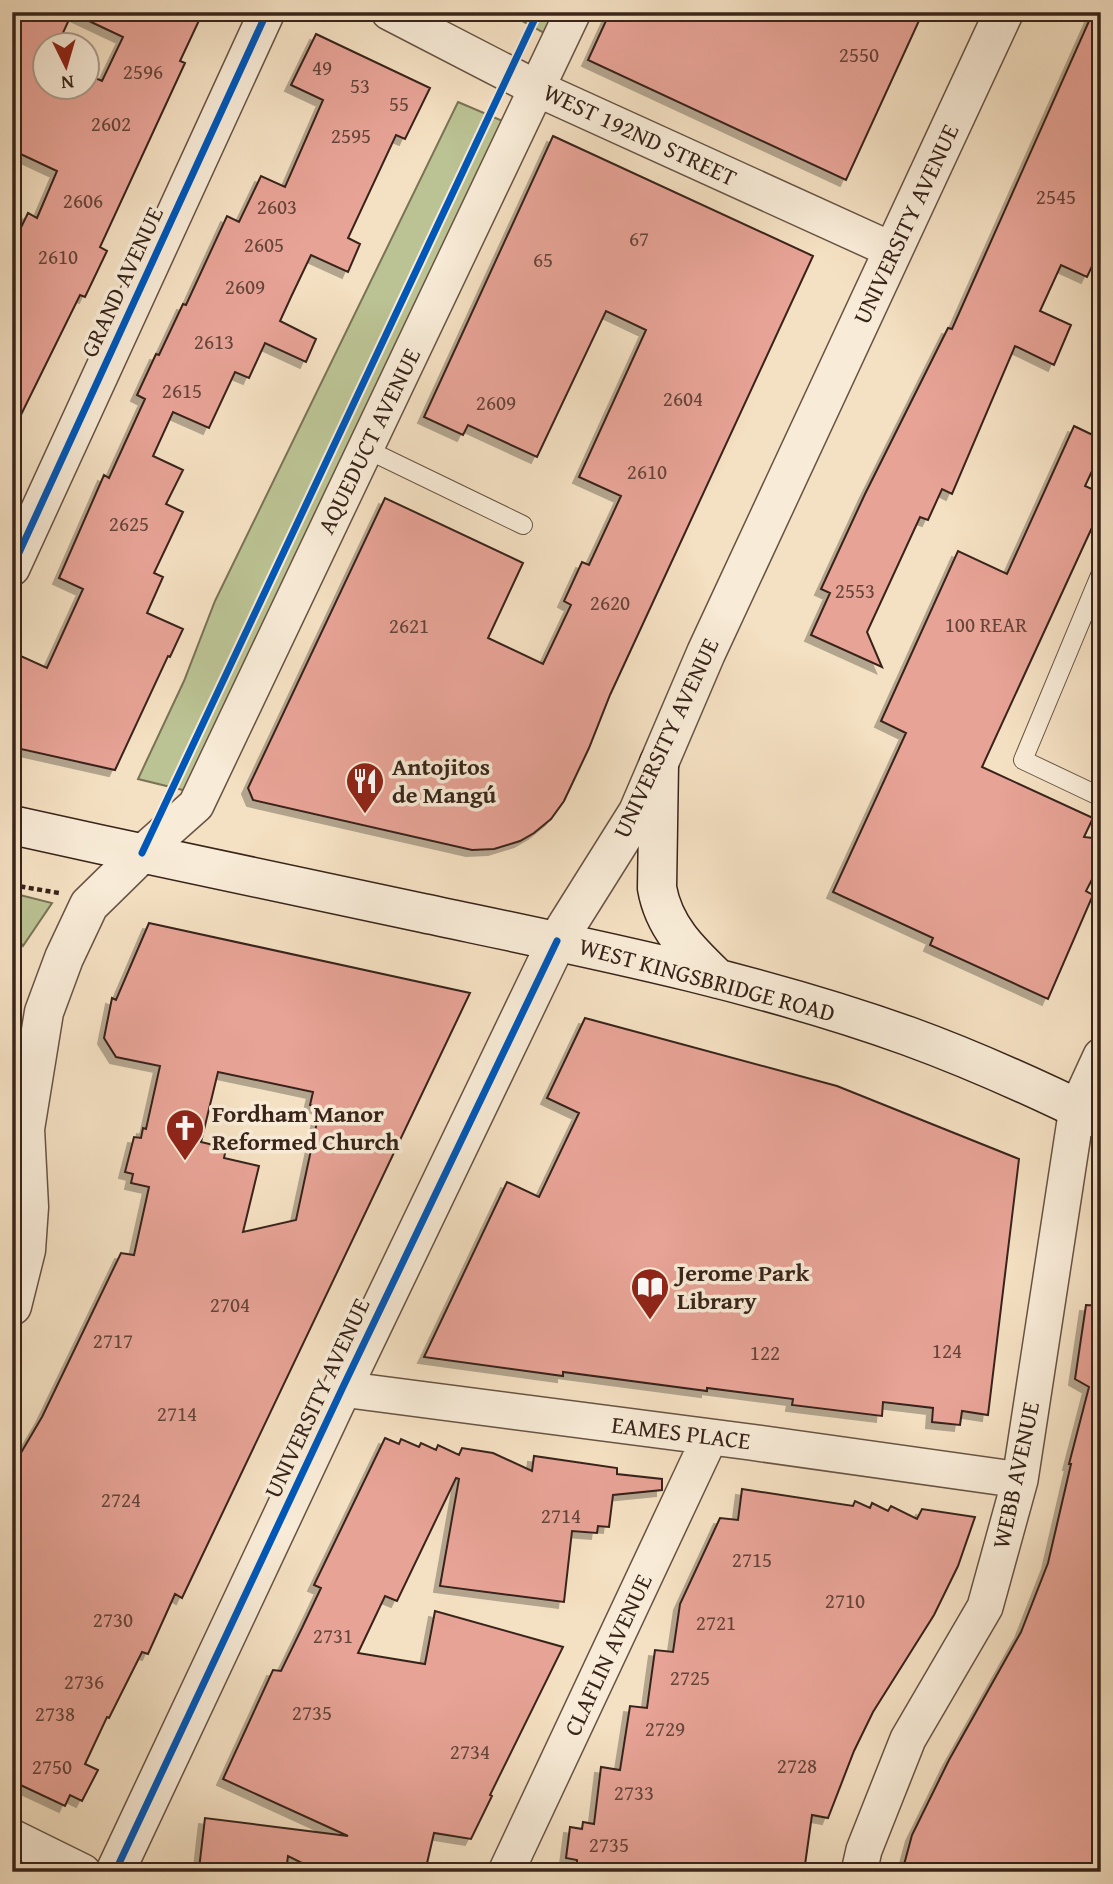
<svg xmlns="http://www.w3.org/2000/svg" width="1113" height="1884" font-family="'Gentium Book Plus',serif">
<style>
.green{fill:#bbc293;stroke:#7a7356;stroke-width:2}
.building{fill:#e7a396;stroke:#39241a;stroke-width:2;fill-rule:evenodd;filter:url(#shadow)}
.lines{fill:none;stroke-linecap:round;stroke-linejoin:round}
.service-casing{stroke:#685344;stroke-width:20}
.minor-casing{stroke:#685344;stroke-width:38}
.tertiary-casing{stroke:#685344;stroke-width:41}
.secondary-casing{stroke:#39241a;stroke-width:41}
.path{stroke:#39241a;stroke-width:4.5;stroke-dasharray:5 3.5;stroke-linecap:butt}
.service{stroke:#f8ebd7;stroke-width:18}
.minor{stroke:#f8ebd7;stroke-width:35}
.tertiary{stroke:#f8ebd7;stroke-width:38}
.secondary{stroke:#f8ebd7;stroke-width:38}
.cycleway-casing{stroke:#f8ebd7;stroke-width:11}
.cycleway{stroke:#0057b8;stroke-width:7}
.labels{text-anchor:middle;stroke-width:7;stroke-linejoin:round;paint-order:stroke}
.number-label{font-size:21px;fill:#644439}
.street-label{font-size:24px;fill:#39241a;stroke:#f8ebd7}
.poi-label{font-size:24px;font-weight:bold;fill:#39241a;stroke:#f8ebd7;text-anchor:start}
</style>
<defs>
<filter id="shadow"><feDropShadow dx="-6" dy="6" stdDeviation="0" flood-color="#0004"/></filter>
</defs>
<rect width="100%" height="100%" fill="#f4e0c2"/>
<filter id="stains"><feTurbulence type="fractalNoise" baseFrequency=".00286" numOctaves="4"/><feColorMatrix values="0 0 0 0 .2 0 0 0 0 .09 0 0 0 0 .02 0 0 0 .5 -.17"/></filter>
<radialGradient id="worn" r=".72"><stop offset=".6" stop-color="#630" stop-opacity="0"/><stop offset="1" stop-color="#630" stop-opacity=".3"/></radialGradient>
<path class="green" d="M 506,12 L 555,12 L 546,34 Z
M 458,102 L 505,122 L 187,791 L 138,779 L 184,681 L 215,601 Z
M 12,893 L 52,903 L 23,946 L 12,929 Z"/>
<path class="building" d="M 12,12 L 203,12 L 180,61 L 185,63 L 100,247 L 107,251 L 85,297 L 80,295 L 12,433 L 12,246 L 28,213 L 37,218 L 57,171 L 12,150 ZM 72,13 L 123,37 L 102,81 L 88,75 L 88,88 L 46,88 L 46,46 L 57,46 Z
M 610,12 L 923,12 L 846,180 L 588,60 Z
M 1093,12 L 1101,12 L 1101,247 L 1087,277 L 1061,265 L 1040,311 L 1071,325 L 1054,365 L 1015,346 L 952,494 L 942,489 L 928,520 L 920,517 L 867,632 L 882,667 L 811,635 L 830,593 L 821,589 L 865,494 L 948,328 L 952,329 Z
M 316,34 L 430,88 L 405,139 L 396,135 L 348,238 L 360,244 L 348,272 L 311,255 L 291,297 L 280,321 L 316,339 L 306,362 L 265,343 L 249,378 L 235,372 L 209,428 L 173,412 L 153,456 L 183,470 L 166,504 L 183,512 L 154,573 L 163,577 L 147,613 L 183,629 L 170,657 L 168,656 L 115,770 L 12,747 L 12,652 L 47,668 L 83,589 L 59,578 L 104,475 L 109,478 L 145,399 L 137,395 L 156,354 L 159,355 L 183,304 L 186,305 L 227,216 L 239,222 L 261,176 L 285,187 L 323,100 L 291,85 Z
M 553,136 L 813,256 L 610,695 L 589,748 L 564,801 L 551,819 L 534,833 L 520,841 L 494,849 L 472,850 L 253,800 L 248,788 L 385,498 L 523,563 L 488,638 L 543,664 L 571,605 L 564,601 L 582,562 L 589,565 L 621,496 L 579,477 L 646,330 L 606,311 L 537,457 L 468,425 L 463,435 L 424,417 Z
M 1074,426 L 1101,439 L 1101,452 L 1085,486 L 1101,493 L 1101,508 L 982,767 L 1093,818 L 1084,837 L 1101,839 L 1101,862 L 1086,891 L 1093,895 L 1048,999 L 930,945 L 933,938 L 833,892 L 906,733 L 881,721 L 958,551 L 1007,574 Z
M 149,923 L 470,993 L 182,1598 L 175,1594 L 148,1654 L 142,1652 L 109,1718 L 107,1717 L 85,1764 L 98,1770 L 82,1801 L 70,1795 L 65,1806 L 12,1781 L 12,1468 L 42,1417 L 121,1253 L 134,1255 L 149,1187 L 131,1183 L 133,1174 L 125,1172 L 134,1137 L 141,1138 L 143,1128 L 146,1129 L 160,1066 L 116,1057 L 104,1038 L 112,998 L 116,1000 ZM 218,1072 L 313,1092 L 310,1105 L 320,1108 L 296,1220 L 243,1232 L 259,1166 L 224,1158 L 226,1148 L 201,1142 Z
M 585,1018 L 837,1086 L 1019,1159 L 988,1415 L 962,1411 L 960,1425 L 932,1422 L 933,1408 L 883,1402 L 882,1416 L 792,1405 L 793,1399 L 707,1388 L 707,1391 L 563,1372 L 563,1376 L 424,1357 L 507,1182 L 539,1197 L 579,1113 L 547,1098 Z
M 1086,1305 L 1101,1306 L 1101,1841 L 1097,1872 L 902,1872 L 912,1835 L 949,1760 L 1021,1632 L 1048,1563 L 1071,1464 L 1069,1464 L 1089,1387 L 1075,1379 Z
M 385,1438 L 399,1444 L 401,1439 L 419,1447 L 421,1443 L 436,1450 L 438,1445 L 459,1455 L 462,1448 L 493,1453 L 532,1471 L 534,1456 L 617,1468 L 617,1474 L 662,1479 L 662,1490 L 613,1495 L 609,1527 L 598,1526 L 597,1533 L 572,1531 L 564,1602 L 440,1586 L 459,1479 L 456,1478 L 397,1601 L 385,1596 L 358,1653 L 425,1664 L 435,1611 L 563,1647 L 490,1795 L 492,1796 L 471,1839 L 434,1833 L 425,1872 L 320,1872 L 288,1856 L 286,1872 L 223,1872 L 199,1869 L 205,1818 L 348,1836 L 223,1779 L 273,1670 L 281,1671 L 302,1628 L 321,1588 L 314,1585 Z
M 742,1489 L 853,1506 L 855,1501 L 870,1508 L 872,1503 L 888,1511 L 891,1506 L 917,1519 L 922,1509 L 975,1517 L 958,1566 L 934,1615 L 873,1712 L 854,1751 L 828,1818 L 812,1815 L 804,1872 L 643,1872 L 577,1863 L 577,1860 L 566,1858 L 570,1827 L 582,1829 L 583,1822 L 594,1824 L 601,1767 L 620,1770 L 630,1706 L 647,1708 L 655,1650 L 673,1652 L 680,1604 L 720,1518 L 738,1520 Z"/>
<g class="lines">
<defs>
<path id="service" d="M 366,449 L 523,525
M 1101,573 L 1023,760 L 1101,797"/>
<path id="minor" d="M 389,12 L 538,89 L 894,251
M 12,568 L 267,12
M 142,853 L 196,805 L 573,12
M 342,1389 L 750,1442 L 1020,1480
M 12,1837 L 83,1872
M 506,1872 L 710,1437
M 859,1872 L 864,1850 L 908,1739 L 985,1607 L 1020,1480 L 1077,1108 L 1101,1056"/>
<path id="tertiary" d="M 12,1306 L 26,1250 L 29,1207 L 25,1129 L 44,1012 L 64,958 L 89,905 L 142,853
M 115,1872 L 342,1389 L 557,941 L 638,812 L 706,653 L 1004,12"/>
<path id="secondary" d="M 659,763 L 657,888 C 664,928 690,952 718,979
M 12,825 C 147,855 282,884 418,912 C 583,947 749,979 908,1036 C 974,1060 1038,1089 1101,1120"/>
</defs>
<use href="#service" class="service-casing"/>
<use href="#minor" class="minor-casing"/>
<use href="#tertiary" class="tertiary-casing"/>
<use href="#secondary" class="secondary-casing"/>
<path class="path" d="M 12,885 L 59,893"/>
<use href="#service" class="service"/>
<use href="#minor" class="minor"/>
<use href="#tertiary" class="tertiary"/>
<use href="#secondary" class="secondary"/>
<defs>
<path id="cycleway" d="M 12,568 L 267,12
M 142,853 L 538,12
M 115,1872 L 342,1389 L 557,941"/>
</defs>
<use href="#cycleway" class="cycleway-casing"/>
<use href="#cycleway" class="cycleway"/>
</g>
<defs>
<symbol id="restaurant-pin" viewBox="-11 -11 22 30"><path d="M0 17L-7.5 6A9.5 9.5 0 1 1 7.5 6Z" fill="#8f2418" stroke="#f8ebd7"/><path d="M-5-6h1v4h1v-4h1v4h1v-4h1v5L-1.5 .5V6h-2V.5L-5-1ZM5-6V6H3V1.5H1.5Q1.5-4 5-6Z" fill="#fff"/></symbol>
<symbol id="church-pin" viewBox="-11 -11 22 30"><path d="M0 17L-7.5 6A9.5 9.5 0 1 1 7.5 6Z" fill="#8f2418" stroke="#f8ebd7"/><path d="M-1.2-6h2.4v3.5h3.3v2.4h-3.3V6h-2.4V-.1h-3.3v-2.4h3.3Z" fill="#fff"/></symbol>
<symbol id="library-pin" viewBox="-11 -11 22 30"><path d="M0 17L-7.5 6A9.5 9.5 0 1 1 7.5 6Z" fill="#8f2418" stroke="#f8ebd7"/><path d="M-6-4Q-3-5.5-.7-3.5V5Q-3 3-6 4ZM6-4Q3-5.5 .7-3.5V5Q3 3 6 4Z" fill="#fff"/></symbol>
</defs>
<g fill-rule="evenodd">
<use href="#restaurant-pin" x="343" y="759" width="44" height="60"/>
<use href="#church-pin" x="163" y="1106" width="44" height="60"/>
<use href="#library-pin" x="628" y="1265" width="44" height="60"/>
</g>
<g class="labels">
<g class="number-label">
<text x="859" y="62">2550</text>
<text x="322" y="75">49</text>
<text x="143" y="79">2596</text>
<text x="360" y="93">53</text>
<text x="399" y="111">55</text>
<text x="111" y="131">2602</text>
<text x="351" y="143">2595</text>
<text x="1056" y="204">2545</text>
<text x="83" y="208">2606</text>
<text x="277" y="214">2603</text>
<text x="639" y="246">67</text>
<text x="264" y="252">2605</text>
<text x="58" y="264">2610</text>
<text x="543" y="267">65</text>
<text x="245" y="294">2609</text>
<text x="214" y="349">2613</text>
<text x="182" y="398">2615</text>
<text x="683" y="406">2604</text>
<text x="496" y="410">2609</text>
<text x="647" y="479">2610</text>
<text x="129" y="531">2625</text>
<text x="855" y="598">2553</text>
<text x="610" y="610">2620</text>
<text x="986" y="632">100 REAR</text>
<text x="409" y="633">2621</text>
<text x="230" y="1312">2704</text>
<text x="113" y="1348">2717</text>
<text x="947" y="1358">124</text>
<text x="765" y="1360">122</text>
<text x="177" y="1421">2714</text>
<text x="121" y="1507">2724</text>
<text x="561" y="1523">2714</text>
<text x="752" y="1567">2715</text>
<text x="845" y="1608">2710</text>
<text x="113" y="1627">2730</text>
<text x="716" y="1630">2721</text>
<text x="333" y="1643">2731</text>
<text x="690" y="1685">2725</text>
<text x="84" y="1689">2736</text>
<text x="312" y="1720">2735</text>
<text x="55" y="1721">2738</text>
<text x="665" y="1736">2729</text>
<text x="470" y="1759">2734</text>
<text x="797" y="1773">2728</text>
<text x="52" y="1774">2750</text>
<text x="634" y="1800">2733</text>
<text x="609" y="1852">2735</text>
</g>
<g class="street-label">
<text transform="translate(640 135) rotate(25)" y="8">WEST 192ND STREET</text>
<text transform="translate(906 224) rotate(-65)" y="8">UNIVERSITY AVENUE</text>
<text transform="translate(122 282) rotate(-65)" y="8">GRAND AVENUE</text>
<text transform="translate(369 441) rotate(-64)" y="8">AQUEDUCT AVENUE</text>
<text transform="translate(666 738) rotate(-65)" y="8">UNIVERSITY AVENUE</text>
<text transform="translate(707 980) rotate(15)" y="8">WEST KINGSBRIDGE ROAD</text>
<text transform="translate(317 1398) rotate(-65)" y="8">UNIVERSITY AVENUE</text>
<text transform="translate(681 1433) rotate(7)" y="8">EAMES PLACE</text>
<text transform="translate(1016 1475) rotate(-78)" y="8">WEBB AVENUE</text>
<text transform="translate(608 1655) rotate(-65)" y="8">CLAFLIN AVENUE</text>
</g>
<g class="poi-label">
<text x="392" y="775">Antojitos<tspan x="392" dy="28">de Mangú</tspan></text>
<text x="212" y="1122">Fordham Manor<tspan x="212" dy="28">Reformed Church</tspan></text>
<text x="677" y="1281">Jerome Park<tspan x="677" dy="28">Library</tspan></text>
</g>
</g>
<rect width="1113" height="1884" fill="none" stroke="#f4e0c2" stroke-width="42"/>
<rect x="14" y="14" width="1085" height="1856" fill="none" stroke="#39241a" stroke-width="3.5"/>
<rect x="21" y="21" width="1071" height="1842" fill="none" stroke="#39241a" stroke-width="2"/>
<g transform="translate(66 66) rotate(175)"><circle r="33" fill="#f8ebd7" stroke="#ac9b8b" stroke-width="2"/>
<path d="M0-5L12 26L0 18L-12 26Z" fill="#8f2418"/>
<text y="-10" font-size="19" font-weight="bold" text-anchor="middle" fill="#39241a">N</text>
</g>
<rect width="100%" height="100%" filter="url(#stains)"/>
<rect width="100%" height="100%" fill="url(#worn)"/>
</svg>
